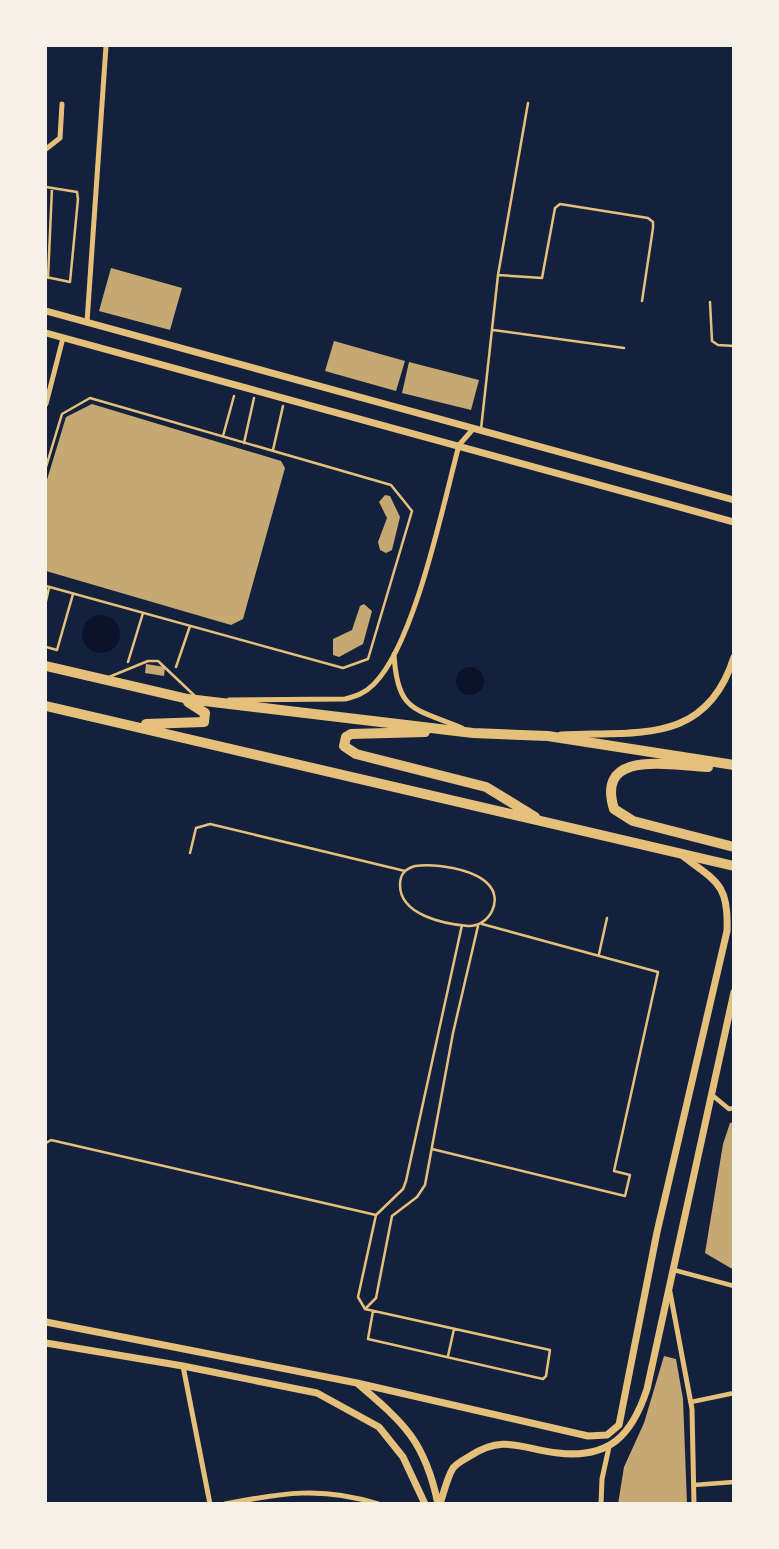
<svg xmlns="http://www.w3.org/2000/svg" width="779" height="1549" font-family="'Archivo Narrow',sans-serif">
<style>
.water{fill:#0b132b}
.building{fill:#c6a872}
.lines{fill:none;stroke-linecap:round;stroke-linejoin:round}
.path{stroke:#e5c07b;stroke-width:2.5}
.service{stroke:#e5c07b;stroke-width:2.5}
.pedestrian{stroke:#e5c07b;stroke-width:4.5}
.minor{stroke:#e5c07b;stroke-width:5}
.tertiary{stroke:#e5c07b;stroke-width:7}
.trunk{stroke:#e5c07b;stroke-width:10}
</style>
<rect width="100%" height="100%" fill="#14213d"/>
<path class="water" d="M82 634a19 19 0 1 1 38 0a19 19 0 1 1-38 0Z
M456 681a14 14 0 1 1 28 0a14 14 0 1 1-28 0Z"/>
<path class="building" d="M 111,268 L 182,288 L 170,330 L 99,311 Z
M 334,341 L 405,361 L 396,391 L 325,371 Z
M 409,362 L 479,380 L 471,410 L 402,393 Z
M 92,404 L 281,461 L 285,468 L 243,619 L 231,625 L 46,571 L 46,483 L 66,417 Z
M 385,495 L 390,496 L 400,517 L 392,550 L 386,553 L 380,550 L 378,542 L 387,518 L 379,502 Z
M 364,604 L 372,611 L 363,644 L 339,657 L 333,655 L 333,639 L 352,630 L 360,606 Z
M 146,664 L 165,667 L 164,676 L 145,673 Z
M 734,1122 L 734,1270 L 705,1253 L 723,1144 L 730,1123 Z
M 664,1356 L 676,1359 L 683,1399 L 687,1504 L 618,1504 L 624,1467 L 644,1423 Z"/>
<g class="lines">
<path class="path" d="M 223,436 L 234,396
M 244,443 L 254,398
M 273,450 L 283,406
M 46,467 L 62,414 L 90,398 L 391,485 L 412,511 L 368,659 L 343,668 L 46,586
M 46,601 L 49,588
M 46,647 L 57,650 L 73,594
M 128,662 L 143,613
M 176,667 L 190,626"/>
<path class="service" d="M 46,187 L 77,192 L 78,199 L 70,282 L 46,277
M 498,275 L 542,278 L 555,208 L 560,204 L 648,218 L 653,222 L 653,228 L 642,301
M 48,278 L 52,188
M 710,302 L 712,341 L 718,345 L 734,346
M 493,330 L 624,348
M 481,429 L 498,275 L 528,103
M 109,677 L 148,661 L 158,661 L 196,697
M 190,853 L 196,828 L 210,824 L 405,871
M 415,866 C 435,863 474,869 488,884 C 504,900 489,927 468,926 C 444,924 400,915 400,885 C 400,874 405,869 415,866 Z
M 599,954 L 607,918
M 46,1143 L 51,1140 L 376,1215
M 432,1149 L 625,1196 L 630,1175 L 614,1171 L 658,972 L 482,924
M 365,1309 L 376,1298 L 392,1216 L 417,1197 L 425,1185 L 453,1033 L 478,926
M 373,1311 L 368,1339 L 543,1379 L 546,1376 L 550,1350 L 365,1309 L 358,1297 L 376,1215 L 403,1189 L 406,1181 L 462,925
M 448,1356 L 454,1329"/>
<path class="pedestrian" d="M 712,1095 L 729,1109 L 734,1108
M 674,1270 L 734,1286
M 691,1402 L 734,1393
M 694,1485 L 734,1482"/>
<path class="minor" d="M 46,149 L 60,138 L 62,104
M 87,322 L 106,46
M 46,404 L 63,338
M 394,654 C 397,712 414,708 462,728
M 229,700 L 345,699 C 357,696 365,693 374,684 C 415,643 443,505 459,445 L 474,428
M 670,1292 L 692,1409 L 694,1504
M 183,1366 L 210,1504
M 225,1504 C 281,1493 322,1486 378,1504
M 601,1504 L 602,1479 L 609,1447"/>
<path class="tertiary" d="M 46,311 L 734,500
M 46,333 L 734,522
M 561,735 C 637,731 706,746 734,657
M 46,1322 L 357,1383 C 404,1423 425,1441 438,1504
M 46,1343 L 183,1366 L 317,1393 L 379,1427 L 403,1457 L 425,1504
M 357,1383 L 588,1436 L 607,1435 L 619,1425 L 657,1232 L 727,931 C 729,886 718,882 684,857
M 440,1504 C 444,1492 447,1478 453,1468 C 457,1463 465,1459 470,1456 C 504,1434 522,1449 558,1453 C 610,1459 632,1435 647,1389 L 734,992"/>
<path class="trunk" d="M 46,666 L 188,699 L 473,733 L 548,736 L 734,765
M 46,706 L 734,866
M 146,724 L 204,722 L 205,713 L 188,702
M 425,732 L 351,734 L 346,737 L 344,746 L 356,754 L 486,787 L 535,817
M 708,767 C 672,766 595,748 614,809 L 633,821 L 734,847"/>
</g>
<rect width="779" height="1549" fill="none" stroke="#f6f1e7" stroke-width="94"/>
</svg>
